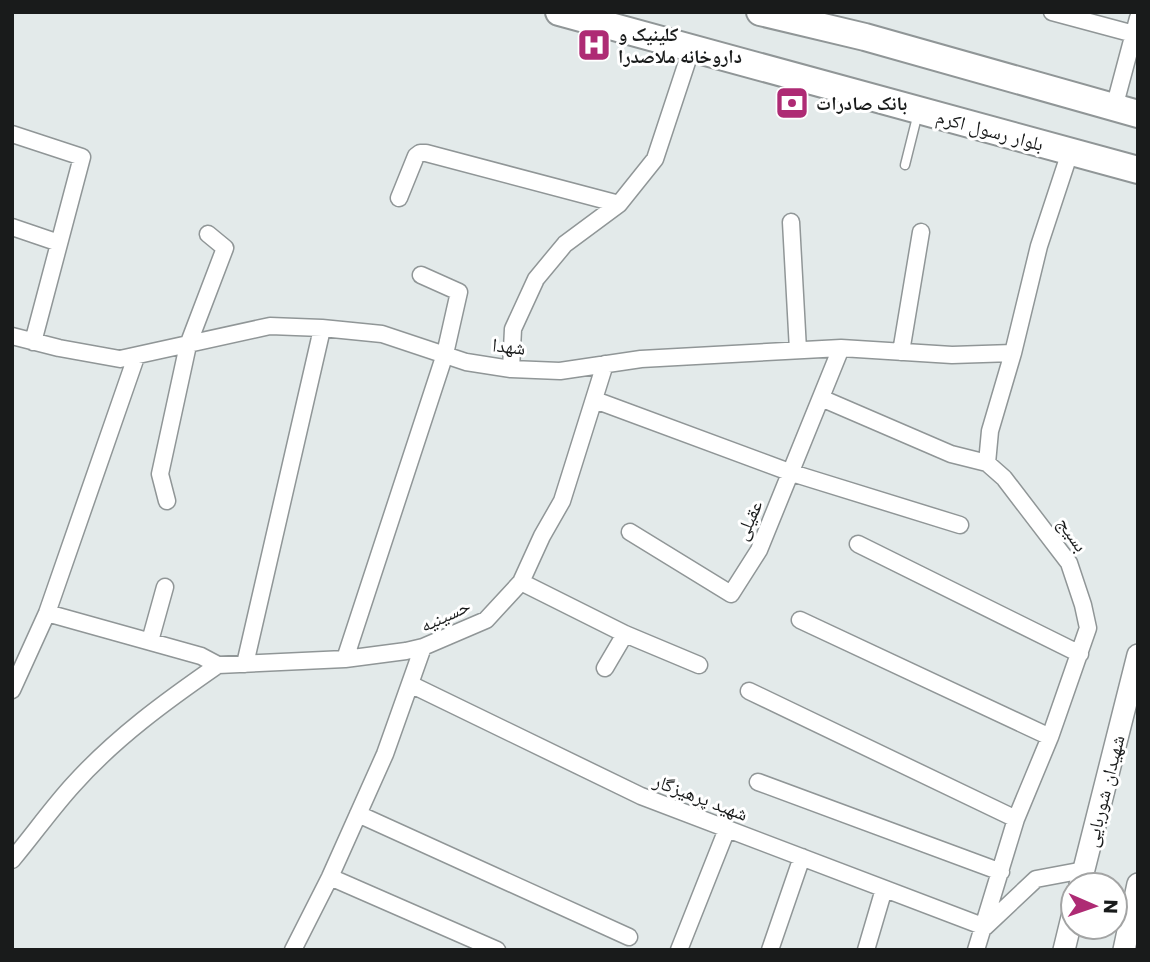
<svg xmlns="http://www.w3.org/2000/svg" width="1150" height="962" font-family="Poppins,'Noto Naskh Arabic',sans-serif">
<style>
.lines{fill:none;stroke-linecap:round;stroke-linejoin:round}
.service-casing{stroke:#909697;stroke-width:11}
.minor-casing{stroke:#909697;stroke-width:19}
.tertiary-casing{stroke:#909697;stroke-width:24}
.primary-casing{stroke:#909697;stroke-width:30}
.service{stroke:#fff;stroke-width:8}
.minor{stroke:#fff;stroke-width:16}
.tertiary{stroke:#fff;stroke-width:21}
.primary{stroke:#fff;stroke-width:26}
.labels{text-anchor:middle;stroke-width:6;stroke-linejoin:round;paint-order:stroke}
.poi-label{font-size:19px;font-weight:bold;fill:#191b1b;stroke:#fff;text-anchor:start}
.street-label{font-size:19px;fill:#191b1b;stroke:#fff}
</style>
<rect width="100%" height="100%" fill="#e3eaea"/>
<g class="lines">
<defs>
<path id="service" d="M 905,165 L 918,113"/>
<path id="minor" d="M 1052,12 L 1134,34
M 1114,108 L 1138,18
M 12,134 L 82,157 L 33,342
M 399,198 L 416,156 L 420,153 L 426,153 L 619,204
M 791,222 L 798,350
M 12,227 L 59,243
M 12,336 L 59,348 L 120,359 L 270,326 L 322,328 L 382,334 L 466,362 L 511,369 L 560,371 L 641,359 L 841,348 L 952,355 L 1013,353
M 901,352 L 921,232
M 511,369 L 513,329 L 536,279 L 565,244 L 619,204 L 655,159 L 691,50
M 821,398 L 951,454 L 987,463
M 595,400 L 792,473 L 960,525
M 167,501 L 160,474 L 188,345 L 225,248 L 208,234
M 630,532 L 731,594 L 759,550 L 841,348
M 858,544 L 1080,654
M 521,582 L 625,634 L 699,665
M 47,613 L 201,656 L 218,665
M 800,620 L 1050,737
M 150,641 L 165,587
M 345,659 L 445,354 L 459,292 L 421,275
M 245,664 L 322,329
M 218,665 L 345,659 L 406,651 L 423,647 L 486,620 L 521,582 L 542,536 L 562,501 L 605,364
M 605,668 L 625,634
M 410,684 L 641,796 L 985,927 L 1036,879 L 1084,870
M 12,690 L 47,613 L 136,357
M 749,691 L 1016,819
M 758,782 L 1001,872
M 358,814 L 629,937
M 12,860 C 33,835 52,808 73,785 C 115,738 166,701 218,665
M 330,877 L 497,950
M 293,950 L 330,877 L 385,754 L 423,647
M 679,950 L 727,829
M 770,950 L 802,857
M 866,950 L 884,889
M 976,950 L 1016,819 L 1050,737 L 1088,628 L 1083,605 L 1069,563 L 1004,478 L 987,463 L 990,431 L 1013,353 L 1039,246 L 1070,152"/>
<path id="tertiary" d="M 1080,885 L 1138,655
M 1064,950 L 1073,913
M 1124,950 L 1138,884"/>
<path id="primary" d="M 559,12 L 1138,170
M 760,12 L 865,37 L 1138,114"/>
</defs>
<use href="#service" class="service-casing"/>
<use href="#minor" class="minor-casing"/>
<use href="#tertiary" class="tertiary-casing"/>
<use href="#primary" class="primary-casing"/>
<use href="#service" class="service"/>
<use href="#minor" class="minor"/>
<use href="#tertiary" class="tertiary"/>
<use href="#primary" class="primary"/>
</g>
<defs>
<symbol id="hospital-square" viewBox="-11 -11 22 22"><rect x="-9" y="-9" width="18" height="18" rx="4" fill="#ae2b74" stroke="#fff"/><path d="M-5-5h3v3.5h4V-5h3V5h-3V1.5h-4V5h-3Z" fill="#fff"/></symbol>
<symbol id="bank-square" viewBox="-11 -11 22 22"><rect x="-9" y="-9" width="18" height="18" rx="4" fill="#ae2b74" stroke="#fff"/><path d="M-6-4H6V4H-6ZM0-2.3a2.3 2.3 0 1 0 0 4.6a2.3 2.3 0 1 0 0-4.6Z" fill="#fff"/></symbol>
</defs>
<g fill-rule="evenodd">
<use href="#hospital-square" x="575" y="26" width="38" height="38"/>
<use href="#bank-square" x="773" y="84" width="38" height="38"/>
</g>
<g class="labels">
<g class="poi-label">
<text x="618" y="41">کلینیک و<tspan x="618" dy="22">داروخانه ملاصدرا</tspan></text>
<text x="816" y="110">بانک صادرات</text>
</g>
<g class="street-label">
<text transform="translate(990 130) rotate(15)" y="7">بلوار رسول اکرم</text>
<text transform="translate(509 346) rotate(6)" y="7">شهدا</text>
<text transform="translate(748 520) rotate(-66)" y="7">عقیلی</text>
<text transform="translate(1073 534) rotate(56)" y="7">بسیج</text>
<text transform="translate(445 615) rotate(-25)" y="7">حسینیه</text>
<text transform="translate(1104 791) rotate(-76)" y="7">شهیدان شوربایی</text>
<text transform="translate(701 797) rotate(21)" y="7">شهید پرهیزگار</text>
</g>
</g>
<rect width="1150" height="962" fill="none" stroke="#191b1b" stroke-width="28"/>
<g transform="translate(1094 906) rotate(92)"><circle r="33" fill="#ffffff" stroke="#a3a4a4" stroke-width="2"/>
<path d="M0-5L12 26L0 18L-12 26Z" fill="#ae2b74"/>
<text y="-10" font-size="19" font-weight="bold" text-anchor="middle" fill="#191b1b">N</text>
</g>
</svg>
